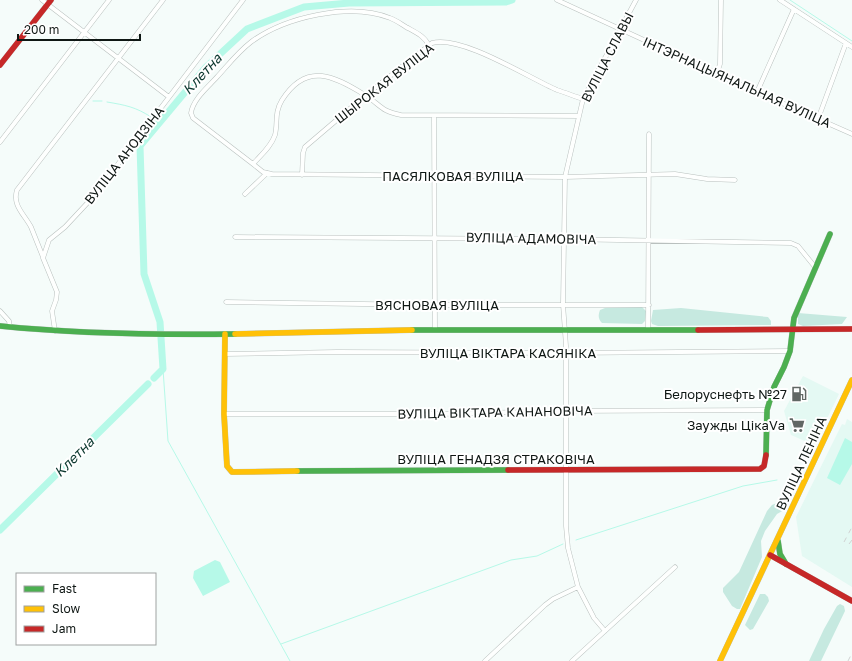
<svg xmlns="http://www.w3.org/2000/svg" width="852" height="661" font-family="'Golos Text',sans-serif">
<style>
.built{fill:#e4f9f3}
.green{fill:#c6e9e0}
.water{fill:#b6f9e8}
.lines{fill:none;stroke-linecap:round;stroke-linejoin:round}
.stream{stroke:#b6f9e8;stroke-width:1}
.river{stroke:#b6f9e8;stroke-width:7}
.street-casing{stroke:#b9c0be;stroke-width:5}
.fast-casing{stroke:#b9c0be;stroke-width:6}
.slow-casing{stroke:#b9c0be;stroke-width:6}
.jam-casing{stroke:#b9c0be;stroke-width:6}
.street{stroke:#fefffe;stroke-width:4}
.fast{stroke:#4caf50;stroke-width:5.5}
.slow{stroke:#ffc107;stroke-width:5.5}
.jam{stroke:#c62828;stroke-width:5.5}
.rail{stroke:#d0d2d2;stroke-width:1;stroke-dasharray:5 5;stroke-linecap:butt}
.labels{text-anchor:middle;stroke-width:4;stroke-linejoin:round;paint-order:stroke}
.street-label{font-size:13px;fill:#0f1714;stroke:#fff}
.poi-label{font-size:13px;fill:#0f1714;stroke:#fff;text-anchor:end}
.water-label{font-size:14px;font-style:italic;fill:#0c382f;stroke:#fff}
</style>
<rect width="100%" height="100%" fill="#f5fcfa"/>
<path class="built" d="M 803,376 L 839,394 L 814,445 L 791,435 L 784,411 Z
M 847,419 L 852,422 L 852,587 L 802,556 L 796,517 L 842,424 L 845,425 Z"/>
<path class="green" d="M 642,307 L 646,311 L 645,321 L 642,324 L 602,323 C 598,319 598,315 600,310 L 605,308 Z
M 681,308 L 768,317 L 771,321 L 771,325 L 658,326 L 652,324 L 651,321 L 653,310 Z
M 798,313 L 847,317 L 842,324 L 803,326 L 798,324 Z
M 781,501 L 788,502 L 784,510 L 777,514 L 765,531 L 761,541 L 762,557 L 740,609 L 737,609 L 732,606 L 723,592 L 723,588 L 739,572 L 767,511 L 772,505 Z
M 760,594 L 765,594 L 768,597 L 769,601 L 753,629 L 750,630 L 745,625 Z
M 840,604 L 844,606 L 845,611 L 821,661 L 809,661 L 824,629 L 837,606 Z"/>
<path class="water" d="M 845,438 L 852,442 L 852,464 L 840,485 L 827,478 Z
M 215,560 L 220,562 L 230,582 L 203,596 L 193,578 L 194,571 Z"/>
<g class="lines">
<path class="stream" d="M 480,0 L 480,2
M 790,0 L 852,41
M 93,101 L 102,101
M 107,102 C 125,105 136,107 151,117
M 155,121 L 158,123
M 163,369 L 168,441 L 290,661
M 576,540 L 743,486 L 777,480
M 281,644 L 511,560 L 537,556 L 563,544"/>
<path class="river" d="M 154,378 L 163,369 L 160,322 L 144,274 L 140,146 L 206,67 L 247,29 L 304,7 L 349,3 L 506,2 L 512,0
M 0,530 L 148,384"/>
<defs>
<path id="street" d="M 42,0 L 169,97
M 557,0 L 757,92 L 852,134
M 780,0 L 852,47
M 429,46 C 425,36 415,32 406,27 C 401,24 396,20 390,18 C 350,2 285,17 251,42 C 238,52 228,65 217,77 C 208,87 193,99 191,113 L 193,118 L 253,164 L 263,172 L 272,174 L 565,177 L 675,174 L 707,179 L 735,180
M 717,73 L 720,64 L 721,0
M 757,92 L 794,9
M 434,116 L 435,330
M 818,119 L 846,43
M 0,142 L 109,0
M 253,164 C 261,155 271,147 275,135 C 278,123 274,113 282,100 C 306,62 333,75 365,95 C 381,105 380,111 401,115 L 579,116
M 302,175 L 303,153 L 305,147 L 366,95 L 432,43 C 462,35 527,77 557,90 C 566,93 574,96 583,99
M 245,194 L 267,173
M 235,237 L 560,239 L 791,243 L 798,246 L 815,267
M 43,257 C 39,247 35,237 31,227 C 24,214 12,205 17,190 L 163,0
M 226,302 L 435,305 L 649,305
M 0,311 L 9,321 L 10,327
M 648,330 L 649,134
M 55,331 L 52,311 L 56,300 L 57,292 L 43,258 L 49,240 L 65,227 L 93,197 L 243,0
M 225,354 L 337,352 L 566,353 L 790,351
M 224,414 L 442,414 L 566,411 L 767,410
M 578,587 L 568,548 L 566,526 L 566,346 L 563,304 L 565,177 L 583,99 L 636,0
M 485,661 L 545,605 L 553,599 L 578,587 L 594,618 L 605,631
M 572,661 L 675,567"/>
<path id="fast" d="M 0,326 C 78,334 156,335 235,334
M 412,330 L 698,330
M 766,455 L 767,410 L 774,387 L 784,367 L 790,351 L 794,318 L 830,234
M 297,471 L 508,470
M 778,541 L 780,554 L 786,564"/>
<path id="slow" d="M 225,334 L 224,414 L 227,466 L 232,472 L 297,471
M 235,334 L 412,330
M 720,661 L 852,380"/>
<path id="jam" d="M 0,65 L 51,0
M 698,330 L 852,329
M 508,470 L 760,469 L 764,466 L 766,455
M 770,555 L 852,601"/>
</defs>
<use href="#street" class="street-casing"/>
<use href="#fast" class="fast-casing"/>
<use href="#slow" class="slow-casing"/>
<use href="#jam" class="jam-casing"/>
<use href="#street" class="street"/>
<use href="#fast" class="fast"/>
<use href="#slow" class="slow"/>
<use href="#jam" class="jam"/>
<path class="rail" d="M 844,542 L 852,527
M 849,544 L 852,540
M 848,661 L 852,653"/>
</g>
<defs>
<symbol id="fuel-bare" viewBox="-9 -9 18 18"><path d="M-5.5-6h7V0h2V4h1.3V-2.5L3-4.5l.8-.8L6-3V5H2.5V1h-1V6h-7ZM-4.2-4.7v3.2H.2V-4.7Z" fill="#606764" stroke="#fff" stroke-width="2.5" paint-order="stroke"/></symbol>
<symbol id="supermarket-bare" viewBox="-9 -9 18 18"><path d="M-6-5.5h2.5l.6 2H6L4.5 2H-2.5L-4.4-4H-6ZM-1.5 3.2a1.3 1.3 0 1 0 .1 0ZM3 3.2a1.3 1.3 0 1 0 .1 0Z" fill="#606764" stroke="#fff" stroke-width="2.5" paint-order="stroke"/></symbol>
</defs>
<g fill-rule="evenodd">
<use href="#fuel-bare" x="788" y="383" width="22" height="22"/>
<use href="#supermarket-bare" x="786" y="414" width="22" height="22"/>
</g>
<g class="labels">
<g class="street-label">
<text transform="translate(607 57) rotate(-63)" y="5">ВУЛІЦА СЛАВЫ</text>
<text transform="translate(737 82) rotate(24)" y="5">ІНТЭРНАЦЫЯНАЛЬНАЯ ВУЛІЦА</text>
<text transform="translate(384 83) rotate(-38)" y="5">ШЫРОКАЯ ВУЛІЦА</text>
<text transform="translate(124 155) rotate(-52)" y="5">ВУЛІЦА АНОДЗІНА</text>
<text x="453" y="181">ПАСЯЛКОВАЯ ВУЛІЦА</text>
<text transform="translate(531 238) rotate(1)" y="5">ВУЛІЦА АДАМОВІЧА</text>
<text x="437" y="310">ВЯСНОВАЯ ВУЛІЦА</text>
<text x="508" y="358">ВУЛІЦА ВІКТАРА КАСЯНІКА</text>
<text transform="translate(495 412) rotate(-1)" y="5">ВУЛІЦА ВІКТАРА КАНАНОВІЧА</text>
<text x="496" y="464">ВУЛІЦА ГЕНАДЗЯ СТРАКОВІЧА</text>
<text transform="translate(801 463) rotate(-65)" y="5">ВУЛІЦА ЛЕНІНА</text>
</g>
<g class="poi-label">
<text x="787" y="399">Белоруснефть №27</text>
<text x="785" y="430">Заужды ЦікаVа</text>
</g>
<g class="water-label">
<text transform="translate(202 74) rotate(-47)" y="5">Клетна</text>
<text transform="translate(74 457) rotate(-45)" y="5">Клетна</text>
</g>
</g>
<rect x="16" y="573" width="140" height="72" fill="#ffffff" stroke="#9fa2a1"/>
<rect x="24" y="586" width="20" height="6" fill="#4caf50" stroke="#9fa2a1"/>
<text x="52" y="593" font-size="12" fill="#0f1714">Fast</text>
<rect x="24" y="606" width="20" height="6" fill="#ffc107" stroke="#9fa2a1"/>
<text x="52" y="613" font-size="12" fill="#0f1714">Slow</text>
<rect x="24" y="626" width="20" height="6" fill="#c62828" stroke="#9fa2a1"/>
<text x="52" y="633" font-size="12" fill="#0f1714">Jam</text>
<path d="M18 34v6h122v-6" fill="none" stroke="#0f1714" stroke-width="2"/>
<text x="24" y="34" font-size="12" fill="#0f1714" stroke="#ffffff" stroke-width="3" paint-order="stroke">200 m</text>
</svg>
